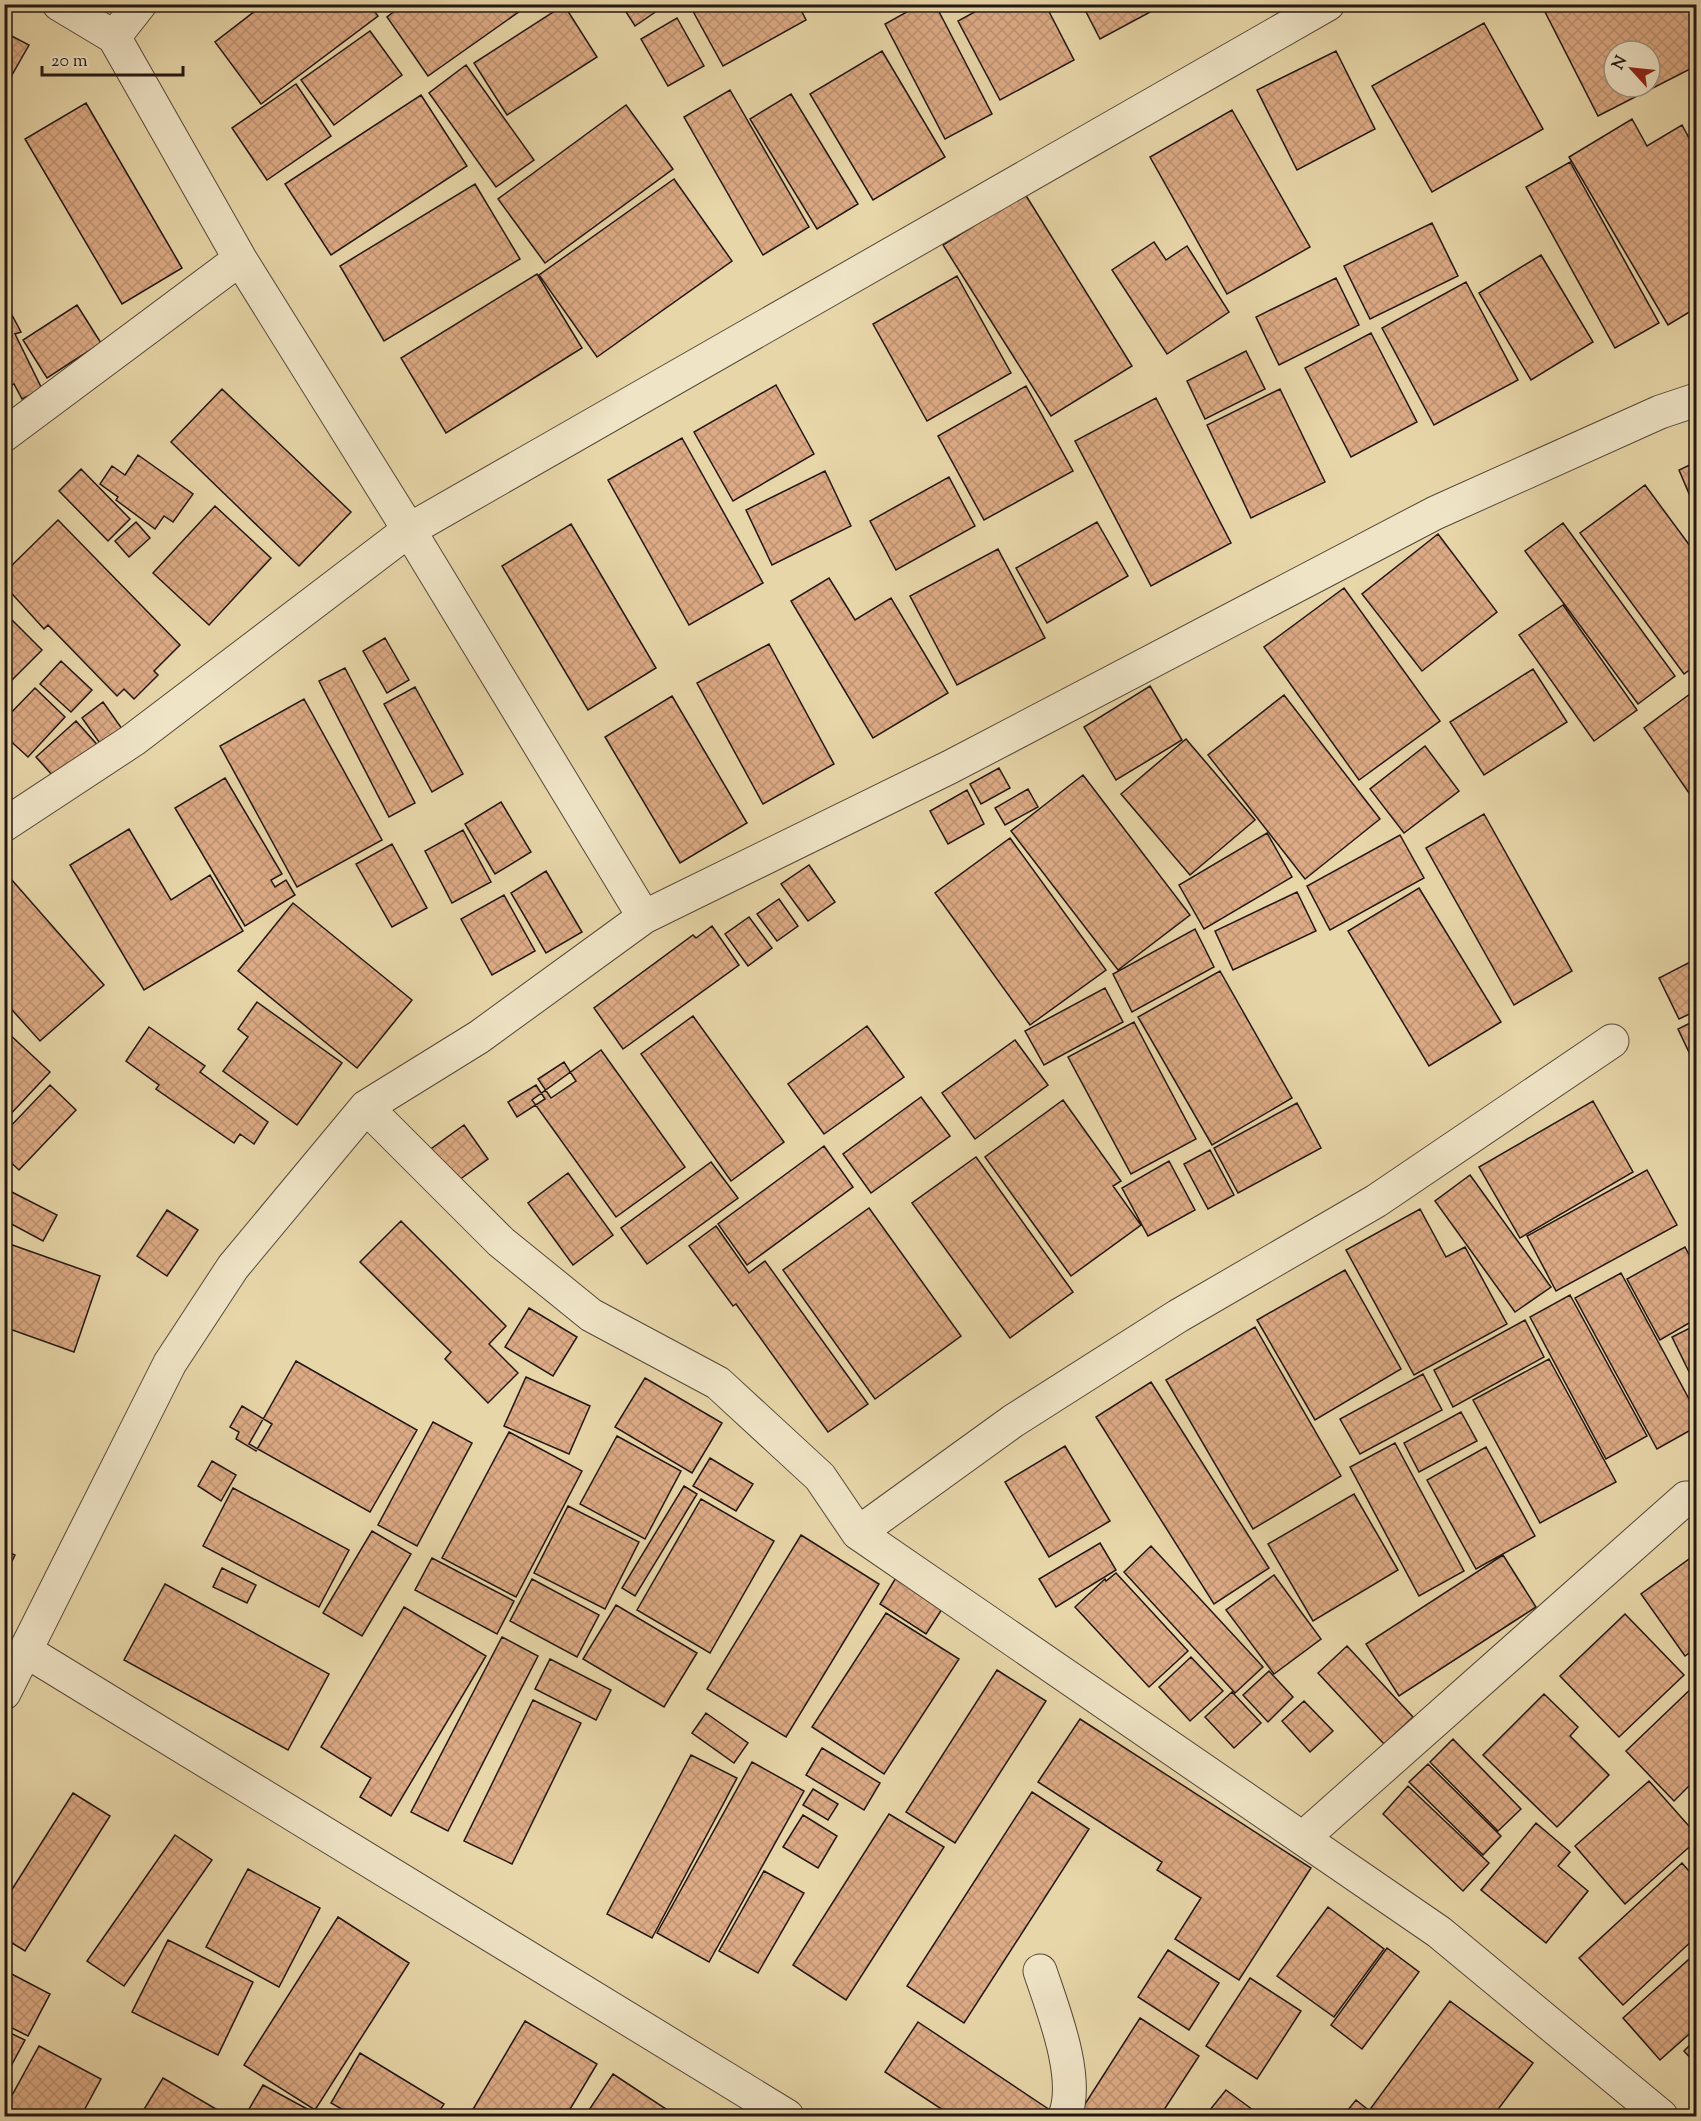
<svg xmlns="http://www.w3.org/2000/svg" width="1701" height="2121" font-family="'Sorts Mill Goudy',serif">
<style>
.building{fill:url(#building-cross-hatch);stroke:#231813;stroke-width:1.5;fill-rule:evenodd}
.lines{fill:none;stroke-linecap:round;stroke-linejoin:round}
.minor-casing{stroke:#544838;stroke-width:35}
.minor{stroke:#efe4c6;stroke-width:33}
</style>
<defs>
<pattern id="building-cross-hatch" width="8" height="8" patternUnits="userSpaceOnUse" patternTransform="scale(1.5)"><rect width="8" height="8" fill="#dcaa84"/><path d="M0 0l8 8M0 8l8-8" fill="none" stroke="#bc9271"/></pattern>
</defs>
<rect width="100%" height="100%" fill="#e7d6a8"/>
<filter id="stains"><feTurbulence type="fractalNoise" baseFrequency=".00333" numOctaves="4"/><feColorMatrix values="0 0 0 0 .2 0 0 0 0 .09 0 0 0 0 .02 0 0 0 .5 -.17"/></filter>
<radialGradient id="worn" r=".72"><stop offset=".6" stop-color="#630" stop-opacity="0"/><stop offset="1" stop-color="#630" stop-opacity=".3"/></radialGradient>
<path class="building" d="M 264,4 L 369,4 L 378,16 L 261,104 L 215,42 Z
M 404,4 L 530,4 L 428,76 L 387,17 Z
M 621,4 L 667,4 L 635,26 Z
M 689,4 L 798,4 L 806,20 L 723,66 Z
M 921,4 L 935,4 L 992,114 L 945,139 L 885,24 Z
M 989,4 L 1045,4 L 1074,60 L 1000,100 L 958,21 Z
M 1082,4 L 1165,4 L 1100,39 Z
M 1541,4 L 1696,4 L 1696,66 L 1598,116 ZM 1614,51 L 1650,51 L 1650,87 L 1614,87 Z
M 564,5 L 597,57 L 507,115 L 474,63 Z
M 677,18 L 704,66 L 668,86 L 641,39 Z
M 1484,23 L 1543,129 L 1432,192 L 1372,86 Z
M 370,31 L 402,75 L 334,125 L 301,80 Z
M 4,32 L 29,45 L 4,89 Z
M 882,51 L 945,157 L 873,200 L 810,94 Z
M 1336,51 L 1375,129 L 1297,170 L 1257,90 Z
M 466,65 L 534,160 L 496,187 L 429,93 Z
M 296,84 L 331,136 L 267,180 L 232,128 Z
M 730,90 L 809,227 L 763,255 L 684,117 Z
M 791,94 L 858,204 L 817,229 L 750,119 Z
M 421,95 L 467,166 L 331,255 L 285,184 Z
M 86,103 L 182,268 L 122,304 L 25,139 Z
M 626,105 L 673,169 L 545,263 L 498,199 Z
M 1232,110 L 1310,247 L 1227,294 L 1150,157 Z
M 1632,119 L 1647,146 L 1682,125 L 1696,151 L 1696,308 L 1668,325 L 1569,157 Z
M 1570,162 L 1659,323 L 1615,348 L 1526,187 Z
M 674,179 L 732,261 L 597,357 L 539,275 Z
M 475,184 L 520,259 L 384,341 L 340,266 Z
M 1025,194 L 1132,366 L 1051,416 L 943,245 Z
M 1432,223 L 1458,276 L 1370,319 L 1344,266 Z
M 1154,242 L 1166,260 L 1187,246 L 1229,312 L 1167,354 L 1112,270 Z
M 1541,255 L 1593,342 L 1531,380 L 1479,293 Z
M 537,274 L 582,348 L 446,433 L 401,358 Z
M 957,276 L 1011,373 L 927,421 L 873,324 Z
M 1336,278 L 1359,325 L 1279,365 L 1256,317 Z
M 1466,282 L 1518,380 L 1434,425 L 1382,328 Z
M 4,300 L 21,332 L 15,334 L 42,389 L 22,399 L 14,384 L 9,386 L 4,377 Z
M 77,305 L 101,343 L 47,378 L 23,340 Z
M 1371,333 L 1417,422 L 1351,457 L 1305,368 Z
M 1246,351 L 1265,389 L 1205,419 L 1187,381 Z
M 776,385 L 814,454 L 733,501 L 694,432 Z
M 1026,386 L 1073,471 L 984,520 L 938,436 Z
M 222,389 L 351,512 L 299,566 L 171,442 Z
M 1280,389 L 1325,482 L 1251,518 L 1207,425 Z
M 1156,398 L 1231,543 L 1151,586 L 1075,441 Z
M 682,438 L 763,583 L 689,625 L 608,480 Z
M 138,455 L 193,494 L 173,522 L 164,516 L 155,529 L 116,500 L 118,497 L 100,484 L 112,466 L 125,475 Z
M 1696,462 L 1696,510 L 1679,470 Z
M 81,469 L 130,519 L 108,541 L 59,491 Z
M 825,471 L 851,526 L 772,565 L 746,510 Z
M 949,477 L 975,526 L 896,570 L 870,521 Z
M 1645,485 L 1696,554 L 1696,665 L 1684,674 L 1580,533 Z
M 215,506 L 271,558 L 209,625 L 153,573 Z
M 58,520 L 180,645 L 154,671 L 158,675 L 134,699 L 124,689 L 117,696 L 48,625 L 44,629 L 4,585 L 4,573 Z
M 136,522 L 150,538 L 129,557 L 115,541 Z
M 1097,522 L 1128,576 L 1047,623 L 1016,568 Z
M 1563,523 L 1675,676 L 1638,704 L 1525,551 Z
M 571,524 L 656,668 L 588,710 L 502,566 Z
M 1438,534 L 1497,612 L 1422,671 L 1362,594 Z
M 998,549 L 1045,638 L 957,685 L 910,596 Z
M 829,578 L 855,620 L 891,598 L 948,693 L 873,738 L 791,601 Z
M 1344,588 L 1440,721 L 1359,780 L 1264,647 Z
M 1563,605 L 1637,710 L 1594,741 L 1519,635 Z
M 11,619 L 42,650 L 4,688 L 4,625 Z
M 385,638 L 409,680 L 387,693 L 363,651 Z
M 769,644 L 834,764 L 763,804 L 697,683 Z
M 61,661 L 92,690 L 71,712 L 40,684 Z
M 345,668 L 415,803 L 389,817 L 319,681 Z
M 1533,669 L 1567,722 L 1484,775 L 1450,722 Z
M 1150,686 L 1182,740 L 1116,780 L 1084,727 Z
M 415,687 L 463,774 L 432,792 L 384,704 Z
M 35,688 L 65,717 L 28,757 L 4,735 L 4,720 Z
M 1690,694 L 1696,703 L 1696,803 L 1644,728 Z
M 1284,695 L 1380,819 L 1305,879 L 1208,755 Z
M 672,696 L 747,823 L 680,863 L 605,737 Z
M 304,699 L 382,840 L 297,887 L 220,746 Z
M 103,702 L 125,733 L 104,749 L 82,718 Z
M 76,721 L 102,750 L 62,786 L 36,757 Z
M 1186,739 L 1255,820 L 1190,875 L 1121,794 Z
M 1425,746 L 1459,791 L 1404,833 L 1370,789 Z
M 999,768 L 1010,788 L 981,804 L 970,784 Z
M 1083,775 L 1190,915 L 1118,970 L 1011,831 Z
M 225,778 L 282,874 L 271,880 L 275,887 L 286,880 L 295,895 L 245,926 L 175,808 Z
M 1028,789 L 1038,807 L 1005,825 L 995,808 Z
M 967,790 L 984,824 L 948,844 L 930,811 Z
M 501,802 L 531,852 L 495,874 L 465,824 Z
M 1484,814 L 1572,971 L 1514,1005 L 1426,848 Z
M 129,829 L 171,900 L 210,875 L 243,931 L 144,990 L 70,865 Z
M 463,830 L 491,882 L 452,903 L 425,851 Z
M 1267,833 L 1292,877 L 1204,929 L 1179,885 Z
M 1400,835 L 1424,878 L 1330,930 L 1307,886 Z
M 1010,838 L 1106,970 L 1030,1025 L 935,893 Z
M 392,844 L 427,908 L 392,927 L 356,864 Z
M 809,865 L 835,902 L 808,921 L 781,884 Z
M 4,871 L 104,985 L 40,1041 L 4,1001 Z
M 546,871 L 582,932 L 546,953 L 511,893 Z
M 1419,888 L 1501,1022 L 1429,1066 L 1348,931 Z
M 1297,892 L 1316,931 L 1233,970 L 1215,931 Z
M 504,895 L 535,951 L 492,975 L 461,919 Z
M 779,899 L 798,926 L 777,941 L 757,914 Z
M 293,903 L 412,1000 L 357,1068 L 238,971 Z
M 749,917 L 772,948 L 748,966 L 725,934 Z
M 712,926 L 739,965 L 623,1049 L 594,1008 L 693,935 L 696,938 Z
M 1195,929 L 1214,967 L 1132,1012 L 1113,974 Z
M 1696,959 L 1696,1011 L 1679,1019 L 1659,978 Z
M 1220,971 L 1292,1098 L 1212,1145 L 1138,1017 Z
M 1105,988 L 1123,1022 L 1044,1065 L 1025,1031 Z
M 257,1002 L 342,1063 L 297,1125 L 223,1071 L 248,1037 L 238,1029 Z
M 693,1016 L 784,1142 L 731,1181 L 641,1054 Z
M 1696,1020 L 1696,1067 L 1678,1029 Z
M 1134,1022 L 1196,1139 L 1131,1174 L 1068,1057 Z
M 867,1026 L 904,1077 L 824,1134 L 788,1084 Z
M 149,1027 L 205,1066 L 200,1072 L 268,1122 L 254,1144 L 240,1134 L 234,1143 L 156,1089 L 159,1085 L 126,1061 Z
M 7,1032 L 50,1072 L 4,1121 L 4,1036 Z
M 1015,1040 L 1048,1085 L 975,1139 L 942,1093 Z
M 601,1050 L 685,1167 L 616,1217 L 532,1100 Z
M 564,1062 L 576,1081 L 551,1098 L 538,1079 Z
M 50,1085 L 76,1110 L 19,1170 L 4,1156 L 4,1133 Z
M 536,1085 L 545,1099 L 517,1117 L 508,1102 Z
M 921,1097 L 950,1136 L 871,1193 L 843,1154 Z
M 1063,1100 L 1121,1181 L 1113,1186 L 1141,1225 L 1071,1276 L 985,1157 Z
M 1593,1101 L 1633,1172 L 1520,1238 L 1479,1167 Z
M 1297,1103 L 1321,1148 L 1238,1193 L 1214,1148 Z
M 464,1125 L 488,1159 L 452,1185 L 428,1151 Z
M 824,1146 L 853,1187 L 747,1265 L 718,1224 Z
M 1210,1150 L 1234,1195 L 1208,1209 L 1184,1164 Z
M 976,1157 L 1073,1292 L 1010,1338 L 912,1203 Z
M 1169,1161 L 1195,1210 L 1148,1236 L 1122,1188 Z
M 711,1162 L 738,1198 L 647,1264 L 621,1228 Z
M 1647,1170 L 1677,1225 L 1556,1291 L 1527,1236 Z
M 568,1173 L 613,1235 L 573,1265 L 528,1203 Z
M 1470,1175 L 1551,1287 L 1515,1312 L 1435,1201 Z
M 4,1188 L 57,1215 L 43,1241 L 4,1220 Z
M 869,1208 L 961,1336 L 875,1399 L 783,1270 Z
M 1420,1209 L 1446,1257 L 1465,1247 L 1507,1324 L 1414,1375 L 1346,1250 Z
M 167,1210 L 198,1230 L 167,1276 L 137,1256 Z
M 401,1221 L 506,1326 L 489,1344 L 518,1373 L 488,1403 L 445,1359 L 451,1352 L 360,1262 Z
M 716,1226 L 749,1273 L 765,1261 L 868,1404 L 828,1432 L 736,1304 L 733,1306 L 689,1246 Z
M 4,1242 L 100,1276 L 74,1352 L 4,1327 Z
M 1685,1247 L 1696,1268 L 1696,1319 L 1660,1340 L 1627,1279 Z
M 1345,1270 L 1401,1369 L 1315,1420 L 1257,1320 Z
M 1621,1273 L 1696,1412 L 1696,1427 L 1657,1449 L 1575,1298 Z
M 1570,1295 L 1647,1436 L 1606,1459 L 1530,1317 Z
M 529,1308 L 577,1337 L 553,1376 L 505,1347 Z
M 1525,1320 L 1544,1357 L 1453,1407 L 1434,1370 Z
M 1696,1325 L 1696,1386 L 1672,1337 Z
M 1255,1327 L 1341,1476 L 1253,1529 L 1166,1380 Z
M 1549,1359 L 1616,1482 L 1540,1523 L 1473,1400 Z
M 296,1361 L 417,1430 L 370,1512 L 249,1444 Z
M 1423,1374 L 1442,1410 L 1360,1454 L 1340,1419 Z
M 526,1377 L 590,1406 L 569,1454 L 504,1426 Z
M 645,1378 L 722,1423 L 692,1473 L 615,1427 Z
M 1151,1382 L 1269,1568 L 1214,1604 L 1096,1417 Z
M 242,1406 L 272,1424 L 256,1451 L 236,1439 L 239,1432 L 230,1427 Z
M 1461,1412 L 1477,1441 L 1419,1472 L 1404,1443 Z
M 433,1422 L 472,1443 L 417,1546 L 378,1525 Z
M 509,1432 L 582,1471 L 516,1597 L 442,1558 Z
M 617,1436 L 681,1471 L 645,1539 L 580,1504 Z
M 1395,1443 L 1464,1571 L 1419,1596 L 1350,1467 Z
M 1065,1446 L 1110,1521 L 1049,1557 L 1005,1482 Z
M 1486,1447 L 1535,1536 L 1476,1569 L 1427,1480 Z
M 710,1458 L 753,1484 L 736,1511 L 693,1486 Z
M 212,1461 L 236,1475 L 221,1501 L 198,1486 Z
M 684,1486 L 697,1494 L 635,1596 L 622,1588 Z
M 233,1488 L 349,1550 L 319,1607 L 203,1546 Z
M 1354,1494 L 1398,1570 L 1313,1621 L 1268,1544 Z
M 701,1499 L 774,1541 L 710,1653 L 637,1610 Z
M 568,1506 L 639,1542 L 605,1609 L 534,1573 Z
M 372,1531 L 411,1554 L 362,1636 L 323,1613 Z
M 801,1535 L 879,1584 L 786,1737 L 707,1689 Z
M 1100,1543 L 1116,1570 L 1056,1607 L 1039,1579 Z
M 1151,1546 L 1263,1667 L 1235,1693 L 1124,1572 Z
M 4,1550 L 15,1555 L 4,1577 Z
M 1696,1554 L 1696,1648 L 1685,1656 L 1641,1594 Z
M 1503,1555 L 1536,1607 L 1399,1696 L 1366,1644 Z
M 432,1558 L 514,1601 L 497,1634 L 415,1590 Z
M 222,1568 L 256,1585 L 247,1603 L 213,1587 Z
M 1116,1573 L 1188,1651 L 1149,1687 L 1075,1607 L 1105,1579 L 1106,1581 Z
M 1274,1575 L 1321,1639 L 1274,1674 L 1226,1610 Z
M 897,1576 L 944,1606 L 926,1634 L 880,1604 Z
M 532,1579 L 599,1615 L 577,1657 L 510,1621 Z
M 165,1584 L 329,1674 L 288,1750 L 124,1660 Z
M 616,1605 L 697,1653 L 664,1707 L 583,1659 Z
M 404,1607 L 486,1656 L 391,1816 L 360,1797 L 371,1778 L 321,1747 Z
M 886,1613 L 959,1659 L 884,1774 L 812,1727 Z
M 1625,1614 L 1684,1675 L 1619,1737 L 1560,1676 Z
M 502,1637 L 538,1656 L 448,1831 L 411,1812 Z
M 1347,1646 L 1413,1717 L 1384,1744 L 1318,1673 Z
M 1191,1657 L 1223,1691 L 1190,1721 L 1159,1687 Z
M 550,1659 L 611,1690 L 596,1720 L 535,1689 Z
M 997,1670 L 1046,1701 L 955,1843 L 906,1812 Z
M 1269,1671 L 1293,1697 L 1268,1722 L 1243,1695 Z
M 1696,1684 L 1696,1779 L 1674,1801 L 1626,1751 Z
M 1232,1692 L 1261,1723 L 1234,1748 L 1205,1717 Z
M 1544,1694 L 1578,1727 L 1570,1736 L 1609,1775 L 1557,1827 L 1483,1755 Z
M 533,1700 L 581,1723 L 512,1864 L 464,1841 Z
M 1304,1701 L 1333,1731 L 1310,1752 L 1282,1721 Z
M 706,1713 L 748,1743 L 734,1763 L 692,1733 Z
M 1080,1719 L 1311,1868 L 1239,1980 L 1175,1939 L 1201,1898 L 1157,1870 L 1162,1862 L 1038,1782 Z
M 1453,1739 L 1521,1809 L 1498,1831 L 1430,1762 Z
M 822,1748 L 880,1783 L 864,1810 L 806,1775 Z
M 691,1755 L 737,1778 L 652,1938 L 607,1914 Z
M 752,1762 L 804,1791 L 709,1962 L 657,1933 Z
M 1428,1764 L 1501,1836 L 1483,1855 L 1409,1782 Z
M 1649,1781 L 1696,1834 L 1696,1841 L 1625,1904 L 1575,1846 Z
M 1408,1786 L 1489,1863 L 1463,1891 L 1383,1814 Z
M 813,1789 L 838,1804 L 828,1820 L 803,1805 Z
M 1032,1792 L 1089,1829 L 964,2023 L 907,1986 Z
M 73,1793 L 110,1816 L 25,1951 L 4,1938 L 4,1902 Z
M 889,1814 L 944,1847 L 846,2000 L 793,1965 Z
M 803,1815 L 837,1836 L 818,1868 L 783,1847 Z
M 1536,1823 L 1570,1852 L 1558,1866 L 1588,1891 L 1546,1943 L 1481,1890 Z
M 175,1835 L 212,1860 L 124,1986 L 87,1961 Z
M 1682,1863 L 1696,1879 L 1696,1937 L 1623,2005 L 1579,1958 Z
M 248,1869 L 320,1908 L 279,1987 L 206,1947 Z
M 764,1871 L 804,1893 L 758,1973 L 719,1951 Z
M 1328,1907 L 1384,1949 L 1334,2017 L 1277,1976 Z
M 338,1917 L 409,1963 L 315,2110 L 244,2065 Z
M 168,1940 L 253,1982 L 218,2055 L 132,2012 Z
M 1387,1948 L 1419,1972 L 1362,2049 L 1331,2025 Z
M 1168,1950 L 1219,1983 L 1189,2030 L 1138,1997 Z
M 1696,1953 L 1696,2028 L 1660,2060 L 1623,2018 Z
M 4,1970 L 50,1994 L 28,2036 L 4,2024 Z
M 1250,1978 L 1301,2011 L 1257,2079 L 1206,2046 Z
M 1450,2001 L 1533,2063 L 1493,2116 L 1383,2116 L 1371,2108 Z
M 1140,2018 L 1199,2056 L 1160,2116 L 1080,2116 L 1078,2115 Z
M 525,2021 L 597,2064 L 566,2116 L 469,2116 Z
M 918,2022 L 1053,2112 L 1049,2116 L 952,2116 L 885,2072 Z
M 4,2030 L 25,2040 L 4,2079 Z
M 1696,2039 L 1696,2064 L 1684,2051 Z
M 39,2046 L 101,2079 L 81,2116 L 4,2116 L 4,2110 Z
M 360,2053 L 444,2104 L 436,2116 L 354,2116 L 331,2103 Z
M 613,2074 L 666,2109 L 662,2116 L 585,2116 Z
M 163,2078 L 228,2116 L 140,2116 Z
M 263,2085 L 320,2116 L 245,2116 Z
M 1226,2090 L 1261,2116 L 1205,2116 Z
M 1356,2100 L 1376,2116 L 1343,2116 Z"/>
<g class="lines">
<defs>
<path id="minor" d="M 59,4 L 114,37 L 240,259 L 409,530 L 644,917
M 114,37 L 140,4
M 4,435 L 240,259
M 4,825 L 133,740 L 409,530 L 1328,4
M 366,1107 L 501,1242 L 591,1315 L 718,1383 L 820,1477 L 858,1533 L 1439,1932 L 1661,2116
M 858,1533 L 1013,1421 L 1178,1316 L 1376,1201 L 1612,1041
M 26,1651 L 787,2116
M 4,1693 L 170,1363 L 233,1267 L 366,1107 L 479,1037 L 644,917 L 950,767 L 1435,513 L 1660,412 L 1696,400
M 1304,1837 L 1686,1498 L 1696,1499
M 1040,1971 C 1053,2010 1080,2077 1065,2116"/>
</defs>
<use href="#minor" class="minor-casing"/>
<use href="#minor" class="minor"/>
</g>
<rect width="1701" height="2121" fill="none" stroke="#e7d6a8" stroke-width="24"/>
<rect x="6" y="6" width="1689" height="2109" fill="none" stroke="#231813" stroke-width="3"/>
<rect x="12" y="12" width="1677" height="2097" fill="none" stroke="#231813" stroke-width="1.5"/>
<g transform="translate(1632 69) rotate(297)"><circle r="28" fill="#efe4c6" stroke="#9d927e" stroke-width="1.5"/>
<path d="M0-4.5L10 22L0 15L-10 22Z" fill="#8f2418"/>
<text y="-9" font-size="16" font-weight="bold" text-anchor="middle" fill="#231813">N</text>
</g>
<path d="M42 66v9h141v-9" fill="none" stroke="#231813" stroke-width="3"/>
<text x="51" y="66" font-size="18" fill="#231813" stroke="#efe4c6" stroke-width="4.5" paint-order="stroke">20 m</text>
<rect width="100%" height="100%" filter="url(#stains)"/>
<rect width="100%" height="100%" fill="url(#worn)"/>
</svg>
